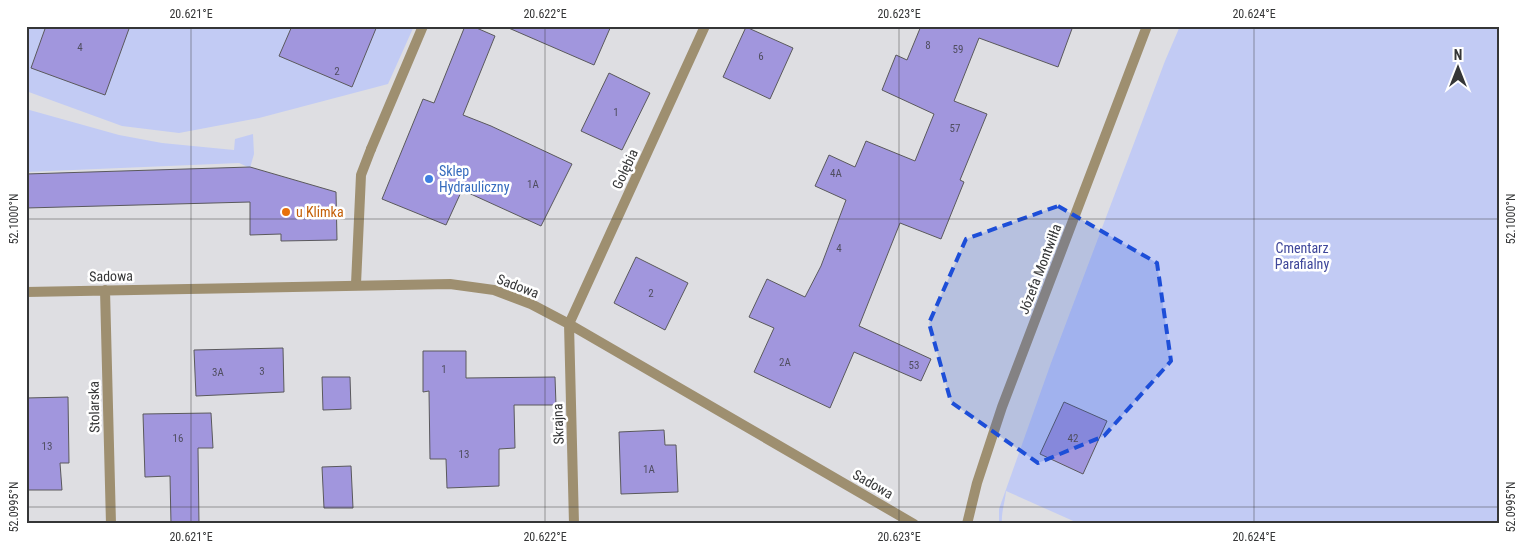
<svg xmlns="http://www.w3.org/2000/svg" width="1525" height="550" font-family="'Roboto Condensed',sans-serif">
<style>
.green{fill:#c2cbf4}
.building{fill:#a196dd;stroke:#5a595c}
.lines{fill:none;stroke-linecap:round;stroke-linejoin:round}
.service{stroke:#9e8f70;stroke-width:10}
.minor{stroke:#9e8f70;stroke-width:10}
.tertiary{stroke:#9e8f70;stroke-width:10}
.marked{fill:#1d4ed8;fill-opacity:0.2;stroke:#1d4ed8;stroke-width:4;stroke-dasharray:10 6;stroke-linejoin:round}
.ticks{fill:none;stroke:#353637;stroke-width:1;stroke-opacity:0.45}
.shop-dot{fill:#3f7fe0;stroke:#fff;stroke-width:2}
.food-dot{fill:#e8710a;stroke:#fff;stroke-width:2}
.labels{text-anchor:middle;stroke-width:5;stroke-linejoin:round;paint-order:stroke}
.number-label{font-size:11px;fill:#504e60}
.street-label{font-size:14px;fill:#353637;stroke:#fff}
.shop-label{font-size:14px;fill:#366cbe;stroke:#fff;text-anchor:start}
.food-label{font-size:14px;fill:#c56008;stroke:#fff;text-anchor:start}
.park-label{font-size:14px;fill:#3f479a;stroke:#fff}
.neatline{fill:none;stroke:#353637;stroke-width:2}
.ticks-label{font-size:12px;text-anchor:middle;fill:#353637}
</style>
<rect width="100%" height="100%" fill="#dedee2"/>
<path class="green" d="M 26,26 L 414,26 L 388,84 L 259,118 L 179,133 L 122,126 L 26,91 Z
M 1180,26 L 1499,26 L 1499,524 L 1080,524 L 1006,491 C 1005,503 1001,512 1002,524 L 999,524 L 999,509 L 1051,363 L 1165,61 Z
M 26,109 L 119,135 L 162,143 L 234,150 L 235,139 L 253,134 L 254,154 L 250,168 L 239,163 L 26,172 Z"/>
<path class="building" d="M 46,26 L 130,26 L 105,95 L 31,68 Z
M 292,26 L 377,26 L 352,87 L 279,56 Z
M 465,26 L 472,26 L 495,36 L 463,115 L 491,126 L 572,164 L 541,226 L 462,190 L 446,225 L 382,199 L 423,99 L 434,103 Z
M 504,26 L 611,26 L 594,65 Z
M 921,26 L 1073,26 L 1058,67 L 979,38 L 954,101 L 987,114 L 960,180 L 964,182 L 941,239 L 900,223 L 859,326 L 931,359 L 921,381 L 854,352 L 830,408 L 754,372 L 774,328 L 749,317 L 767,279 L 805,297 L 821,266 L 846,200 L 815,186 L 829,155 L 855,167 L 866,141 L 915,161 L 934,114 L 882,90 L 896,55 L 907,60 Z
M 746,27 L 793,48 L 770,99 L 723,77 Z
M 609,73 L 650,93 L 622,150 L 581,131 Z
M 250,167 L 336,192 L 337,240 L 281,241 L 281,234 L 250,235 L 250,202 L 26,208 L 26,174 Z
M 636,257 L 688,283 L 665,330 L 614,303 Z
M 283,348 L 284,392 L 196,396 L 194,350 Z
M 423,351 L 466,351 L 466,378 L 555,377 L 556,405 L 514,405 L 515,448 L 499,449 L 499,486 L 447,488 L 446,459 L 430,459 L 429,391 L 423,392 Z
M 322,377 L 350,377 L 351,409 L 323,410 Z
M 68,397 L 69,463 L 60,463 L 62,490 L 26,490 L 26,398 Z
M 1064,402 L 1107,421 L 1083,474 L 1040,454 Z
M 211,413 L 213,448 L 198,448 L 199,524 L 171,524 L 170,476 L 145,477 L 143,414 Z
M 664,430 L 665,445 L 676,445 L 678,492 L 621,494 L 619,432 Z
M 351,466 L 353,508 L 324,508 L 322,467 Z"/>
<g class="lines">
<path class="service" d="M 356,284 L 361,175 L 371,149"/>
<path class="minor" d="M 371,149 L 423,26
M 105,290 L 111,524
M 26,292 L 450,284 L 494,290 L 531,304 L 569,324 L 914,524
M 574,524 L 569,324 L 705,26"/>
<path class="tertiary" d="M 967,524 L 977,483 L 1002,407 L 1147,26"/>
</g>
<path class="marked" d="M 1058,206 L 1157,263 L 1171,361 L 1104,436 L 1038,463 L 951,402 L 929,323 L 966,239 Z"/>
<path class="ticks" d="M 191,26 L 191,524M 545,26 L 545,524M 899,26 L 899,524M 1254,26 L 1254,524M 26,219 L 1499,219M 26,507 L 1499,507"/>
<circle class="shop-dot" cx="429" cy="179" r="5"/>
<circle class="food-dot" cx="286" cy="212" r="5"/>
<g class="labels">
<g class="number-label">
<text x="928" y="49">8</text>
<text x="80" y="51">4</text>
<text x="958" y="53">59</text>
<text x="761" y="60">6</text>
<text x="337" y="75">2</text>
<text x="616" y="116">1</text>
<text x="955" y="132">57</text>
<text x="836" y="177">4A</text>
<text x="533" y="188">1A</text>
<text x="839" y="252">4</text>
<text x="651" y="297">2</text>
<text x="785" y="366">2A</text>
<text x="914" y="369">53</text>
<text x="444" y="373">1</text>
<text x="262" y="375">3</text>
<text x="218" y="376">3A</text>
<text x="178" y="442">16</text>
<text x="1073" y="442">42</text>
<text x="47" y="450">13</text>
<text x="464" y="458">13</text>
<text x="649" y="473">1A</text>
</g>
<g class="street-label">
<text transform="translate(625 169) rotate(-65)" y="5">Gołębia</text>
<text transform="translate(1040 269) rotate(-69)" y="5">Józefa Montwiłła</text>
<text transform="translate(111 276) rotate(-1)" y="5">Sadowa</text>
<text transform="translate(518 286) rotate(21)" y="5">Sadowa</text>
<text transform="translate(94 407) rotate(-91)" y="5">Stolarska</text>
<text transform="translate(558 424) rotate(-92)" y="5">Skrajna</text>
<text transform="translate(873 484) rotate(30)" y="5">Sadowa</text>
</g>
<g class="shop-label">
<text x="439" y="176">Sklep<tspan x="439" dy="16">Hydrauliczny</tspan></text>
</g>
<g class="food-label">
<text x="296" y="217">u Klimka</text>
</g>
<g class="park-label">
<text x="1302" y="253">Cmentarz<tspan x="1302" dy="16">Parafialny</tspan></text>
</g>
</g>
<rect width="1525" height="550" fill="none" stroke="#ffffff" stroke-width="55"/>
<g transform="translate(1458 68)" stroke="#ffffff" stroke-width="4" paint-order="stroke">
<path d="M0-4L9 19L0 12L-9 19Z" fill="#353637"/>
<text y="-8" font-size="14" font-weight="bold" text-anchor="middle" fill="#353637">N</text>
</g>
<rect x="28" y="28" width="1470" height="494" class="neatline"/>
<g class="ticks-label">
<text x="191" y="18">20.621°E</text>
<text x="545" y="18">20.622°E</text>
<text x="899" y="18">20.623°E</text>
<text x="1254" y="18">20.624°E</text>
<text transform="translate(14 219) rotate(-90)" y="4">52.1000°N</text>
<text transform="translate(1511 219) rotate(-90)" y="4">52.1000°N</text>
<text transform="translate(14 507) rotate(-90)" y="4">52.0995°N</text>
<text transform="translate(1511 507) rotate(-90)" y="4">52.0995°N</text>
<text x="191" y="541">20.621°E</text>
<text x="545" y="541">20.622°E</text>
<text x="899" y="541">20.623°E</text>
<text x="1254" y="541">20.624°E</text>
</g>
</svg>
